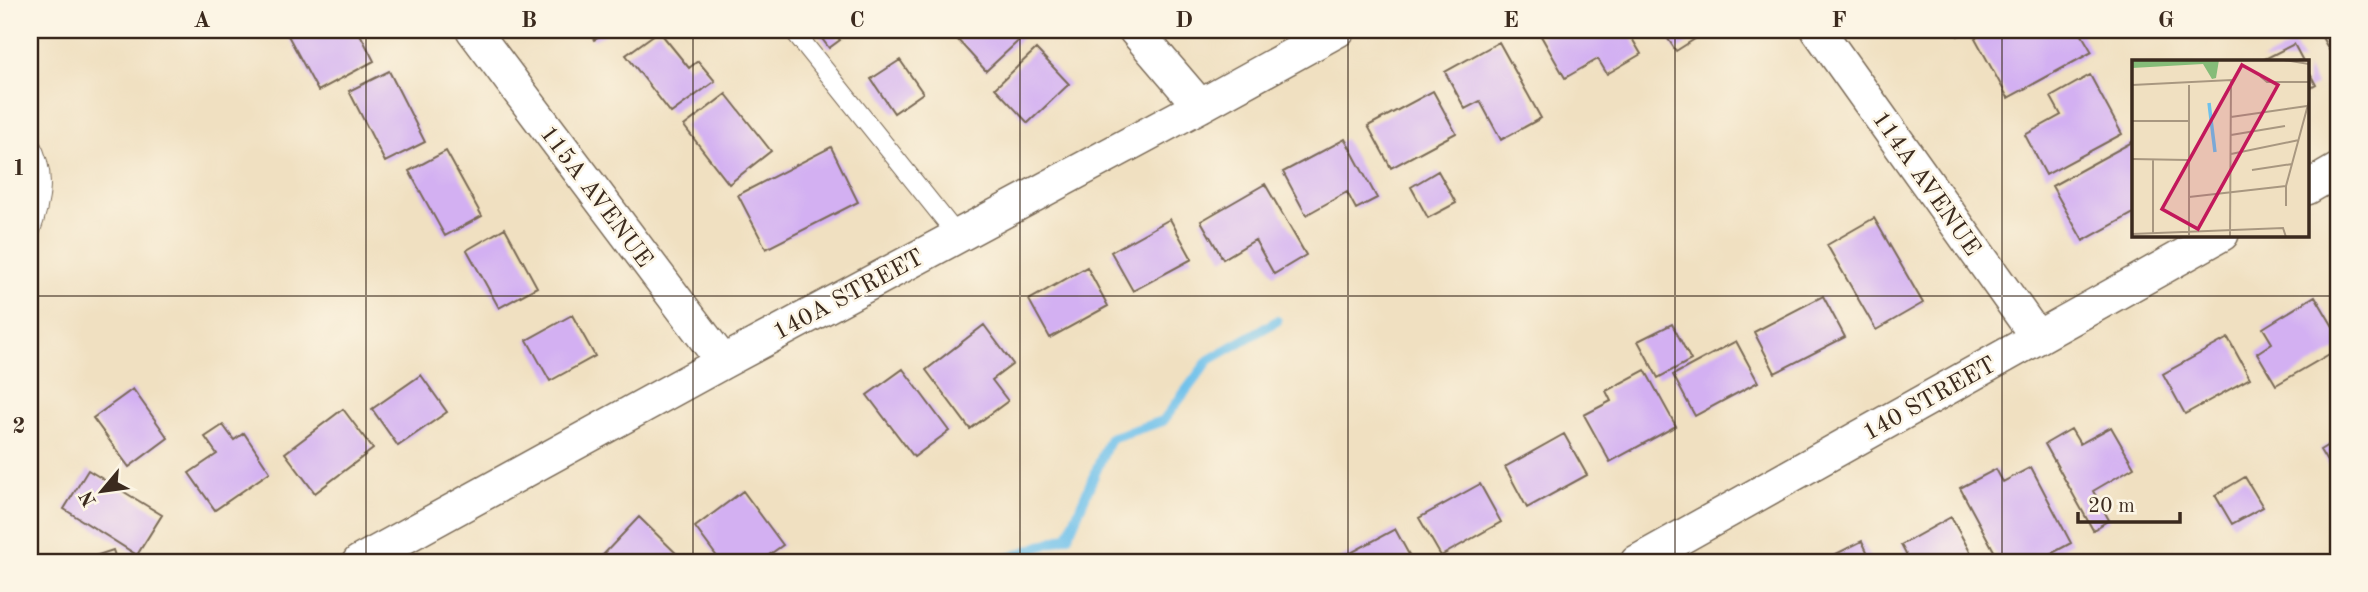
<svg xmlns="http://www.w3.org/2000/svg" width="2368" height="592" font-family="'Old Standard TT',serif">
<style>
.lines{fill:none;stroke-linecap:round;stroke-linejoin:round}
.stream{stroke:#6fc1eb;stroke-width:10}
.building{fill:#d3b0f2}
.lane-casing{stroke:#7a6a57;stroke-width:20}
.street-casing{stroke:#7a6a57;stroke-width:36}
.lane{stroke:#fff;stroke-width:18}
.street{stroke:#fff;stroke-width:33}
.grid{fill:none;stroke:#3b2a1e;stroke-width:2;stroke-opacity:0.55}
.labels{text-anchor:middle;stroke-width:5;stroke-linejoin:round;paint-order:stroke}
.street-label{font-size:24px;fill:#3b2a1e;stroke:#fcf5e5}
.inset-river{fill:none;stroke:#6fc1eb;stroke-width:3.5}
.inset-road{fill:none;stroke:#a89780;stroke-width:2}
.view{fill:#c2185b;fill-opacity:0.15;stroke:#c2185b;stroke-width:3.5}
.inset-edge{fill:none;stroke:#3b2a1e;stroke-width:3.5}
.neatline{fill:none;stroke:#3b2a1e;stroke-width:2.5}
.grid-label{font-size:23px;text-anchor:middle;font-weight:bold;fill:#3b2a1e}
</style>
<rect width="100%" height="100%" fill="#fcf5e5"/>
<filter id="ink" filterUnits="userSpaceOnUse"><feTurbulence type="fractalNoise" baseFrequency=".0143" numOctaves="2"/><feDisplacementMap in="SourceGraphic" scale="14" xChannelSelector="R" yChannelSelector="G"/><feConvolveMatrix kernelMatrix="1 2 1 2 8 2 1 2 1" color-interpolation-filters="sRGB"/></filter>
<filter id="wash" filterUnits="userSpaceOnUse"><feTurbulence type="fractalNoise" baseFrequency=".00686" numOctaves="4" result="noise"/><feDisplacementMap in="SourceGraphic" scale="28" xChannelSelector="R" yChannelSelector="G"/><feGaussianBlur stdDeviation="1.57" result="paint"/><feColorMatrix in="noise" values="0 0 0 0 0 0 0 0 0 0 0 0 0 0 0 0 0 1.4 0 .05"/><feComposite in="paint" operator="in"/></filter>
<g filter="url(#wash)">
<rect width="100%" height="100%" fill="#f0e0c1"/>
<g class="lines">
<path class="stream" d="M 998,562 L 1068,536 L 1110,438 L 1163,421 L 1209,360 L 1277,321"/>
</g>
<g id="blocks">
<path class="building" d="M 285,30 L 358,30 L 374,61 L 318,91 Z
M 588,30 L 614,30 L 594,40 Z
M 820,30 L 832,30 L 840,40 L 829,48 L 817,32 Z
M 966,30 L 1026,30 L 1028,32 L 986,71 L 957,39 Z
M 1551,30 L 1627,30 L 1641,54 L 1607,74 L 1598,59 L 1565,78 L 1541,36 Z
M 1662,30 L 1709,30 L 1676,51 Z
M 1954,30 L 1969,30 L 1958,36 Z
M 1991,30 L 2079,30 L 2092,52 L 2008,98 L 1975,38 Z
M 2318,30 L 2338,30 L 2338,66 Z
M 659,31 L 689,68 L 698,61 L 715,81 L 671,113 L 626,55 Z
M 1499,42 L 1541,118 L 1501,140 L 1480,101 L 1465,109 L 1445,72 Z
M 2294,44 L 2303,61 L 2261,61 Z
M 1036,49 L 1069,84 L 1028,123 L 995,88 Z
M 900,60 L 923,93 L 894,113 L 871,79 Z
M 2307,68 L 2316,85 L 2307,90 Z
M 389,71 L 425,142 L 385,162 L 349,91 Z
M 2090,75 L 2122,134 L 2046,175 L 2025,135 L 2061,115 L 2051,97 Z
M 1433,91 L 1456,133 L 1391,168 L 1368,126 Z
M 726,94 L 771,151 L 729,184 L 684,126 Z
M 1345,139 L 1377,198 L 1356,209 L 1347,192 L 1306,215 L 1283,172 Z
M 2134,141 L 2134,213 L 2083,241 L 2052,186 Z
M 831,147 L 858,202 L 766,249 L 738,195 Z
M 446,151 L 482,216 L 445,236 L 409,171 Z
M 1438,171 L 1456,203 L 1428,218 L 1411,187 Z
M 1265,184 L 1306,255 L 1274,274 L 1255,240 L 1223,259 L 1201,221 Z
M 1874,218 L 1923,303 L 1876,330 L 1827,245 Z
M 1170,219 L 1192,259 L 1133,291 L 1111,252 Z
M 505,228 L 537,287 L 499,308 L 467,250 Z
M 1087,267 L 1108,306 L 1050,338 L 1029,300 Z
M 1823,296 L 1845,337 L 1775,373 L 1754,332 Z
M 2315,296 L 2338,335 L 2338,349 L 2276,385 L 2257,353 L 2272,343 L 2263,328 Z
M 572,315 L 595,356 L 550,381 L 527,340 Z
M 1672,324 L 1691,360 L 1658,378 L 1638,341 Z
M 984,325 L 1013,364 L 992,380 L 1008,401 L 970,429 L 926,370 Z
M 2228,338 L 2250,378 L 2185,414 L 2163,374 Z
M 1736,341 L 1758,382 L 1695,416 L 1673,375 Z
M 903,369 L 949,431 L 914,457 L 867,395 Z
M 1645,370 L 1676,426 L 1610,462 L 1584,415 L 1611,401 L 1606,391 Z
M 421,375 L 447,412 L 398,446 L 372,409 Z
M 133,389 L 168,438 L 129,467 L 93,418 Z
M 343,409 L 373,449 L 315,493 L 285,453 Z
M 223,425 L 234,440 L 244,433 L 270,472 L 215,510 L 189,473 L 217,454 L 205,437 Z
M 2111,427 L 2134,467 L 2093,491 L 2109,520 L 2093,530 L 2045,444 L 2071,429 L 2080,444 Z
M 1564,434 L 1587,475 L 1527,508 L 1505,467 Z
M 2338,439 L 2338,463 L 2331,468 L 2320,450 Z
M 2031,467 L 2071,543 L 2036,562 L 2000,562 L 1960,488 L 1996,469 L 2003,482 Z
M 88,470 L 162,515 L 137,555 L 64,509 Z
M 2245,477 L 2263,507 L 2232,524 L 2215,495 Z
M 1480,484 L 1501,522 L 1441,556 L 1419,518 Z
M 743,491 L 783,545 L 759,562 L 721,562 L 695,527 Z
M 639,517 L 685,562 L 610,562 L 603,555 Z
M 1951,517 L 1974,559 L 1968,562 L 1910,562 L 1901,545 Z
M 1395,529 L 1413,562 L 1334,562 Z
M 1862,541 L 1872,562 L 1828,562 L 1826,559 Z
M 113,550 L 117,562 L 77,562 Z"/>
</g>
</g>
<g filter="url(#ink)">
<use href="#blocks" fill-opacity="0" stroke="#7a6a57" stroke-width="2"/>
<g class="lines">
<defs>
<path id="lane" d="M 793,30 L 957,235
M 30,143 C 47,173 42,201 30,233"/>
<path id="street" d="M 473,30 L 723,362
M 1135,30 L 1200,106
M 1818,30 L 2037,337
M 2307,188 L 2338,170
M 359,562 L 723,362 L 1200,106 L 1338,30
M 1637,562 L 2222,234"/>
</defs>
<use href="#lane" class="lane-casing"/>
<use href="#street" class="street-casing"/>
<use href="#lane" class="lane"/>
<use href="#street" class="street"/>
</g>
</g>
<path class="grid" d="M 366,30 L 366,562M 693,30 L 693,562M 1020,30 L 1020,562M 1348,30 L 1348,562M 1675,30 L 1675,562M 2002,30 L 2002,562M 30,296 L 2338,296"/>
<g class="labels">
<g class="street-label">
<text transform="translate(1927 183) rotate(55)" y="8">114A AVENUE</text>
<text transform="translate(597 196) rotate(53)" y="8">115A AVENUE</text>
<text transform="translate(848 294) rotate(-28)" y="8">140A STREET</text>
<text transform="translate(1929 398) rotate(-29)" y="8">140 STREET</text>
</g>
</g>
<g transform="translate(2132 60)">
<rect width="177" height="177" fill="#f0e0c1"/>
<path d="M 0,0 L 87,0 L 84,18 L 80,19 L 71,4 L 0,8 Z" fill="#85bc78"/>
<path class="inset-river" d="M 77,43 L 83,92"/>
<path class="inset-road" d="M 152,0 L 177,4M 128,16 L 135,22 L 177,22M 0,25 L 99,20 L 98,177M 99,57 L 175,46M 0,61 L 56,61M 99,75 L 153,66M 99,94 L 167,80M 0,99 L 56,100M 21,100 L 21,174M 120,110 L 160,104M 57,137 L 154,126M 154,146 L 154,126 L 177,41M 0,174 L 151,168 L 154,177M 57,175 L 57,25"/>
<path class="view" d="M 110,5 L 146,25 L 66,169 L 30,149 Z"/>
<rect width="177" height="177" class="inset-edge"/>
</g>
<rect width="2368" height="592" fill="none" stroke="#fcf5e5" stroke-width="77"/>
<g transform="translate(102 491) rotate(241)" stroke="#fcf5e5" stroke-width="5" paint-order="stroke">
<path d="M0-5L12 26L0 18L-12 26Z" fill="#3b2a1e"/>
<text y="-10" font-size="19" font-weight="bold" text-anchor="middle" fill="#3b2a1e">N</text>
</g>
<path d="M2078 512v10h102v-10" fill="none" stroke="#3b2a1e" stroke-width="3.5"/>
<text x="2088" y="512" font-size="21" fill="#3b2a1e" stroke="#fcf5e5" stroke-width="5" paint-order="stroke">20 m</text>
<rect x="38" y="38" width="2292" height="516" class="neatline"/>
<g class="grid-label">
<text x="202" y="27">A</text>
<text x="529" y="27">B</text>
<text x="857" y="27">C</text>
<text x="1184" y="27">D</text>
<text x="1511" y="27">E</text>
<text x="1839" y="27">F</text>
<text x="2166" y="27">G</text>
<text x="19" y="175">1</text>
<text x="19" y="433">2</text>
</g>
</svg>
